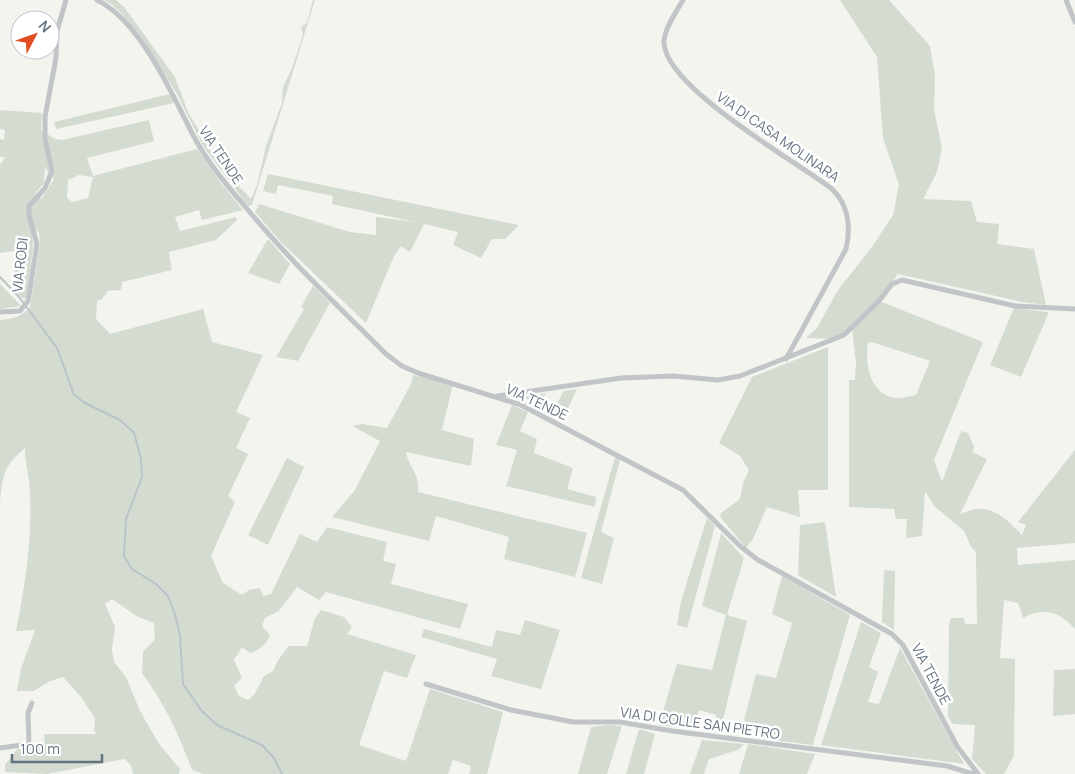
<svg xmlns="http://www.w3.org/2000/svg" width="1075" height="774" font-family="Manrope,sans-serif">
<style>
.green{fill:#d4dbd1;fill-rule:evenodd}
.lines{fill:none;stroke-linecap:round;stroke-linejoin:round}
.stream{stroke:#b9c4c9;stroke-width:2}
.minor{stroke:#c1c5c8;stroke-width:5}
.labels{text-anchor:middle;stroke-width:5;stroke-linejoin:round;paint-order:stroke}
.street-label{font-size:14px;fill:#637380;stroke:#fff}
</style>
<rect width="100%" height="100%" fill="#f4f4ef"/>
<path class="green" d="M 104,0 L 116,0 L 124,7 L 175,77 L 188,112 L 220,166 L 251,199 L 257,185 L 266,146 L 282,103 L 283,87 L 292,68 L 303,35 L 301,27 L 307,23 L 313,0 L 315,0 L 252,205 L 248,206 L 203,146 L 177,94 L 151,53 L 122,14 L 113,5 Z
M 840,0 L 889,0 L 930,46 L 935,76 L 934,110 L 942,148 L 937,172 L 923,199 L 971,201 L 977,222 L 999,224 L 997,244 L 1034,249 L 1046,305 L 1022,302 L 898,274 L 879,301 L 983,342 L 934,460 L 942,482 L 961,431 L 968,433 L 974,447 L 972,452 L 987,459 L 960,514 C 965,513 970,510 975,509 C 995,507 1009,521 1022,535 L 1026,525 L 1018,522 L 1075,450 L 1075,543 L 1017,548 L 1018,565 L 1075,560 L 1075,629 C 1060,612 1043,606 1023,618 L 1018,603 L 1004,600 L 1000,658 L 1015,659 L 1014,756 L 1004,774 L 986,774 L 972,759 L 975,725 L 953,724 L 948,717 L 949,624 L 951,618 L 964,618 L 965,624 L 977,624 L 976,552 L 971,547 L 964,531 L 934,506 L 925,491 L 922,536 L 906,538 L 907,519 L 896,519 L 894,509 L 849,507 L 849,380 L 855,380 L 856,363 L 852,329 L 833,339 L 806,338 L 817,328 L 838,290 L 872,247 L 893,215 L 899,185 L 883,138 L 877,57 ZM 872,342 L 930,361 L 916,395 C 910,396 901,399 896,398 C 869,394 865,364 868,343 Z
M 170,94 L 174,103 L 56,129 L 54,122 Z
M 0,110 L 42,113 L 41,130 L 55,139 L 62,140 L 149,120 L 154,141 L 87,158 L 93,176 L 197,149 L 221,183 L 243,210 L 202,220 L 199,210 L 175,217 L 180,231 L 236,217 L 237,220 L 216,240 L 169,252 L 172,270 L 122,282 L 121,290 L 108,291 L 102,299 L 97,301 L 96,319 L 110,334 L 203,309 L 212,342 L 263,355 L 236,412 L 250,418 L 236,448 L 248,454 L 228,496 L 235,502 L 211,556 L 223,583 L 242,595 L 249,590 L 260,588 L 263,596 L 271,594 L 300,534 L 317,542 L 327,527 L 387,542 L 383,561 L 396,564 L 391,584 L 468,604 L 460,629 L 326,592 L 319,600 L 297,587 L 279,611 L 265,618 L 262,626 L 270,635 C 266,645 260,650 250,653 L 242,647 L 234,660 L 242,678 L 234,686 L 239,696 L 248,700 L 254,695 L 264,676 L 273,671 L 278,660 L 289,646 L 307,646 L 315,618 L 321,610 L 344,617 L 352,627 L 347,634 L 416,655 L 407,678 L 384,671 L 359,745 L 406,761 L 430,689 L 503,712 L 487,774 L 469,774 L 471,766 L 453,760 L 448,774 L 204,774 L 192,770 C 179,735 165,704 142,673 L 143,652 L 155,639 L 154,623 L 138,617 L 112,599 L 105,604 L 115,627 L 112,650 L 114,662 L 126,677 L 140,711 L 159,744 L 180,769 L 179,774 L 133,774 L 131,765 L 124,759 L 47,774 L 5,772 L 5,765 L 18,748 L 45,745 L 44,734 L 96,734 L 94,730 L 95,718 L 81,697 L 63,677 L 48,682 L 34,691 L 17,691 L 21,669 L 35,630 L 16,631 C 25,585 32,542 30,494 C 30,479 25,464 25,448 C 3,467 3,474 0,502 L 0,320 C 12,319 22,317 30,307 L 40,244 L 39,233 L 32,226 L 33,249 L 26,298 L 22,298 L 15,290 L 14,251 L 0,253 L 0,165 L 5,158 L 0,156 L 0,139 L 4,140 L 5,130 L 0,129 ZM 45,168 L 54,179 L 42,198 L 34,195 L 44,183 ZM 79,175 L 93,177 L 88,198 L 72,202 L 67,198 L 68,180 Z
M 268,174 L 519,225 L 505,239 L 492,239 L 481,258 L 453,245 L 458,232 L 424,224 L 410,252 L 401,246 L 394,256 L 366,323 L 281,242 L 255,212 L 259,204 L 350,232 L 376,235 L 376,217 L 415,222 L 332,204 L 333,196 L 278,185 L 276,194 L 263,191 Z
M 268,239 L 290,264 L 279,284 L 248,273 Z
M 0,284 L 21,306 L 0,309 Z
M 313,286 L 330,303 L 298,361 L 276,357 L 304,309 L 301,307 Z
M 1014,308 L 1049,312 L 1021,377 L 990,365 Z
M 828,347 L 828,490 L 798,490 L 800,517 L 767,507 L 753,539 L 746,548 L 721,518 L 720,514 L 740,499 L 743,483 L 749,470 L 740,456 L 719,443 L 752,377 Z
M 413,375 L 453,384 L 442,430 L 474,439 L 471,466 L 406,452 C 409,469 420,472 418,492 L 587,533 L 575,577 L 504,559 L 509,537 L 436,516 L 429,541 L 332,517 L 355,490 L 380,441 L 352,426 L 362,424 L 387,428 L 411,384 Z
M 577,389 L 564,417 L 552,412 L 564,391 Z
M 546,393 L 538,405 L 523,397 Z
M 512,405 L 528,412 L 520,431 L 537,439 L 534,453 L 573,468 L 567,489 L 596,497 L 595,507 L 506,486 L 517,450 L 496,445 Z
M 615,457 L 620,460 L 601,532 L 614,538 L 602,584 L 581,578 Z
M 287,458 L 304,467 L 268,545 L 248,535 Z
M 707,518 L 715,526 L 687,628 L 677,625 L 681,601 Z
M 825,522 L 836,597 L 798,575 L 800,525 Z
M 721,533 L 744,558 L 727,615 L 747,621 L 720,732 L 715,731 L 716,715 L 699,710 L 693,729 L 659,725 L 677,664 L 712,670 L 726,615 L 702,606 Z
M 884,570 L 895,571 L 894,630 L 882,622 Z
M 782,576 L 850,615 L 813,745 L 740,736 L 756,674 L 776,678 L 792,623 L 772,614 Z
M 525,620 L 560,630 L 541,689 L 491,676 L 497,659 L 421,637 L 424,629 L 492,647 L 496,630 L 520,635 Z
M 861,622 L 881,633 L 869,667 L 878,672 L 868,702 L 879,704 L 900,648 L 964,764 L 821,745 Z
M 1075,669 L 1075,714 L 1053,716 L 1054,670 Z
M 608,725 L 622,726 L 607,774 L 578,774 L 591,727 Z
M 639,729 L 655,734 L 644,774 L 626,774 Z
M 702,740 L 744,744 L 738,750 L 709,759 L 704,774 L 690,774 Z
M 748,744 L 815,754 L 807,774 L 739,774 Z"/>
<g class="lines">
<path class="stream" d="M 0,277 L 19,297 L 57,348 L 74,395 L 85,403 L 120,420 L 134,433 L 141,459 L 142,477 L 126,519 L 124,556 L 132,569 L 156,584 L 168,596 L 175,614 L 180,636 L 183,684 L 201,710 L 217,725 L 262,745 L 274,758 L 282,774"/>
<path class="minor" d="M 97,0 C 140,21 171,92 192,133 C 205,159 224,182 243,204 C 287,258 337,305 386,354 L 402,366 L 418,373 L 521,405 L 683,490 L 740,546 L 758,560 L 892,634 L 903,645 L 957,746 L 978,774
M 683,0 C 676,12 665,28 664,41 C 662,86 797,162 832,189 C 849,205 851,228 846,249 L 786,359
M 1066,0 L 1075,22
M 0,312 L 20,311 L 28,301 L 37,244 L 29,216 L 29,206 L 45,188 L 52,171 L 45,139 L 45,117 L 56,58 L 57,31 L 66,0
M 497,396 L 621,378 L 673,376 L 718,380 L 740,376 L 844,335 L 879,301 L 892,284 L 902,280 L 1015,306 L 1075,309
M 426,684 L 511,710 L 573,722 L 620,722 L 672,731 L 947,766 L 973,774
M 0,748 L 29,744 L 28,713 L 32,703"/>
</g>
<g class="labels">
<g class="street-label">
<text transform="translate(778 137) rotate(35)" y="5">VIA DI CASA MOLINARA</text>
<text transform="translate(221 155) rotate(56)" y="5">VIA TENDE</text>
<text transform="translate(20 265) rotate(-84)" y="5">VIA RODI</text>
<text transform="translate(537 402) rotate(25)" y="5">VIA TENDE</text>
<text transform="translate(931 674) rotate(62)" y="5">VIA TENDE</text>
<text transform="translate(700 723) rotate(8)" y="5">VIA DI COLLE SAN PIETRO</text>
</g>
</g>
<g transform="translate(35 35) rotate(49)"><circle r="24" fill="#ffffff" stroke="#c1c7cc"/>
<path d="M0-4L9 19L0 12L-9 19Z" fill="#e14e22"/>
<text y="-8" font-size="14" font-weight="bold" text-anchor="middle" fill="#637380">N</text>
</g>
<path d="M12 754v8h90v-8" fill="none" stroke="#637380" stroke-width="2.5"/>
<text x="20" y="754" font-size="15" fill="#637380" stroke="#ffffff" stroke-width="4" paint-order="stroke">100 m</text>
</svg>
